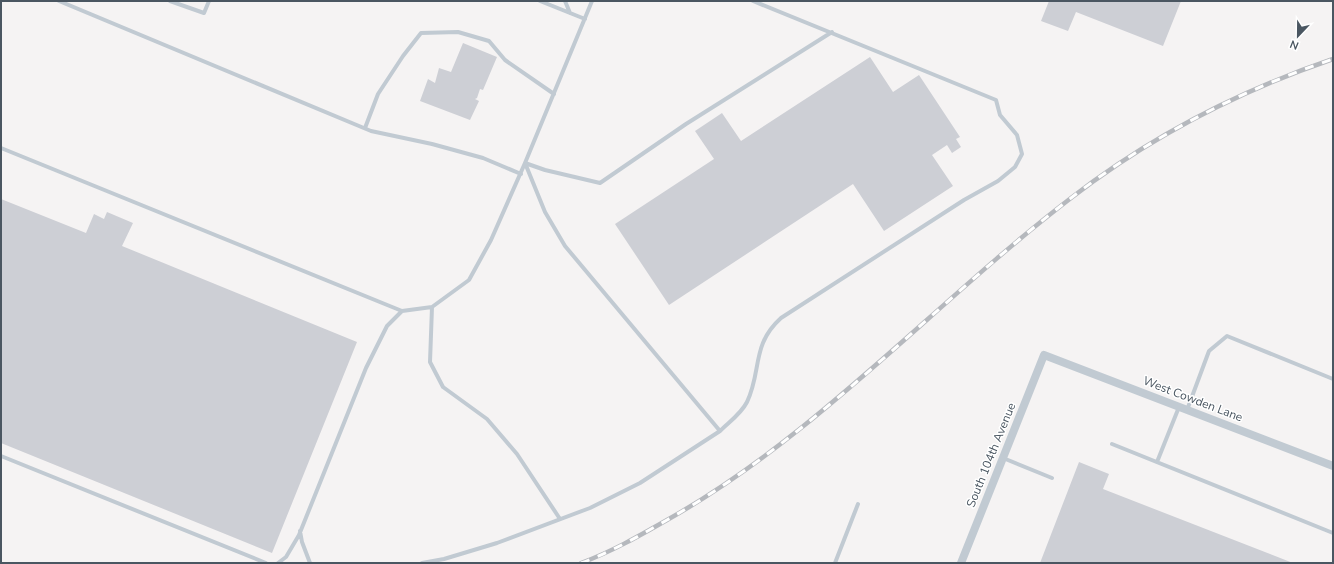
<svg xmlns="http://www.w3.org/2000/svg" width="1334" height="564" font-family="'Nunito Sans',sans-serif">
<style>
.building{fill:#cdcfd5}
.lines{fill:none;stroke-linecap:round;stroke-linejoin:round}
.service{stroke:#c1cad2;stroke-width:4}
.minor{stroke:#c1cad2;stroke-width:8}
.rail-casing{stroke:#b5b8bd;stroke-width:4.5}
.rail{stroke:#fff;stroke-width:3;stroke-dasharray:9;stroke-linecap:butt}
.labels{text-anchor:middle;stroke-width:3;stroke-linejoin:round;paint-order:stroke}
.street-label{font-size:12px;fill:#4a5661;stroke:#fff}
</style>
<rect width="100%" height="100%" fill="#f5f3f3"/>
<path class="building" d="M 1049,1 L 1181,1 L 1163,46 L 1076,12 L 1068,31 L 1041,21 Z
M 463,43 L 497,57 L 483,90 L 480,89 L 477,98 L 475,99 L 479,101 L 470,120 L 420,101 L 428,79 L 435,83 L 439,68 L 451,72 Z
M 870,57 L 893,92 L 919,75 L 960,137 L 956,139 L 961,147 L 952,153 L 947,145 L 932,155 L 953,186 L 884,231 L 853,184 L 669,305 L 615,224 L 714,159 L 695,131 L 722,113 L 741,141 Z
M 1,199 L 86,233 L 94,214 L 104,219 L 107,212 L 133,223 L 122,246 L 357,342 L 272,553 L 1,443 Z
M 1079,462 L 1109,474 L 1103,489 L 1293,563 L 1040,563 Z"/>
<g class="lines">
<path class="service" d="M 59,1 L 371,131 L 432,144 L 483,158 L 521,174
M 170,1 L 204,13 L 209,1
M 540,1 L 585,19
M 565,1 L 570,13
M 592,1 L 525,163 L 545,170 L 600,183 L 686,124 L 832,32
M 365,128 L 378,94 L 403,56 L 421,33 L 458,32 L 489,41 L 505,60 L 554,94
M 1,148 L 402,311
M 525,163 L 545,212 L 565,246 L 720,431 C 729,422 741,414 747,402 C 762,371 751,345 781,318 L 964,200 L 998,181 L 1015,167 L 1022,154 L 1017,135 L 1000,115 L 996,100 L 753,1
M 432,307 L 430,362 L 443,387 L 487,419 L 517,454 L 560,519
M 1187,410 L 1209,351 L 1227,336 L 1333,379
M 1112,444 L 1333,533
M 1,456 L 266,563
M 1003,458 L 1052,478
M 1157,462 L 1179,407
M 300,531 L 302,542 L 310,563
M 278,563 L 286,557 L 299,535 L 366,368 L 387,326 L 402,311 L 432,307 L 469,280 L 491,240 L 525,163
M 422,563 L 444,559 L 497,543 L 590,508 L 640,483 L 720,431
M 835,563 L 858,504"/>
<path class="minor" d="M 961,563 L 1044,355 L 1333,466"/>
<defs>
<path id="rail" d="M 581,563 C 611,552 639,536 667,520 C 818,435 934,303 1071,198 C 1150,137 1239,91 1333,59"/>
</defs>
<use href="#rail" class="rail-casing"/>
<use href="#rail" class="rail"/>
</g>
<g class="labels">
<g class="street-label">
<text transform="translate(1193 399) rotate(21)" y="4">West Cowden Lane</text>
<text transform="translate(991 455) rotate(-68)" y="4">South 104th Avenue</text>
</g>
</g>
<rect width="1334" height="564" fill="none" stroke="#4a5661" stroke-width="4"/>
<g transform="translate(1298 36) rotate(202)" stroke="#ffffff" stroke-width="3" paint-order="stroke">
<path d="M0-3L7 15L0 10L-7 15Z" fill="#4a5661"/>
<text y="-6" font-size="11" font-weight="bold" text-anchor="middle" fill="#4a5661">N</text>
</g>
</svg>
